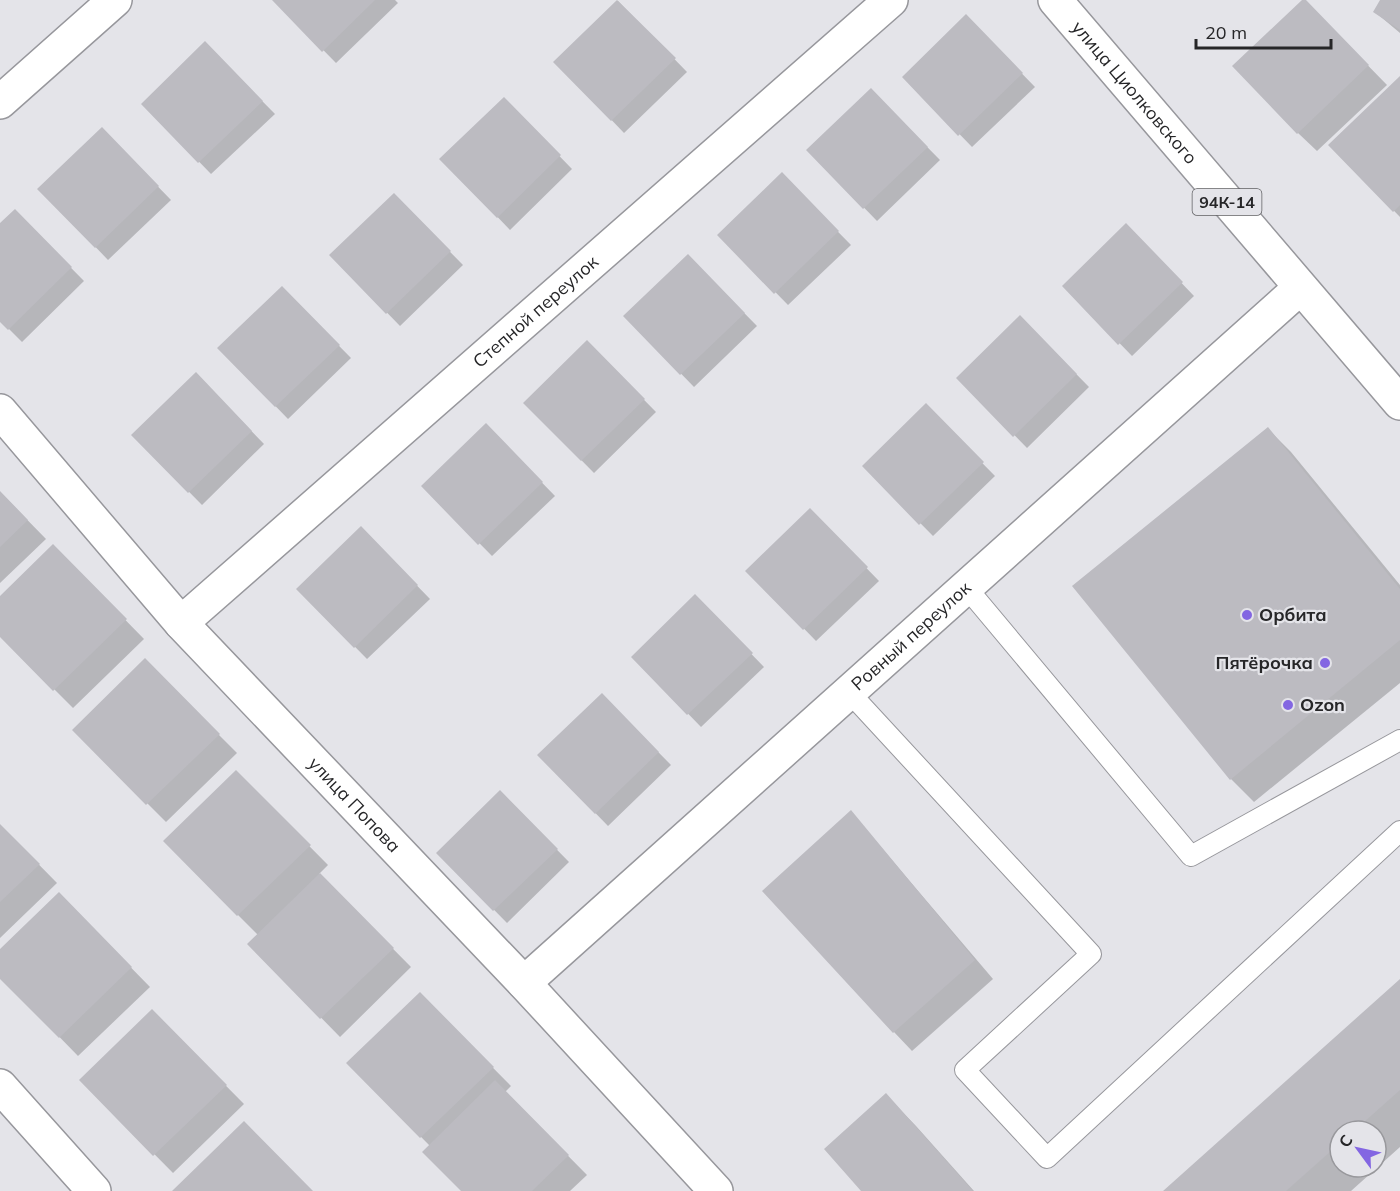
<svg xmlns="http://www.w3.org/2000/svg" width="1400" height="1191" font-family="Mulish,sans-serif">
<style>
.shadow{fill:#0003;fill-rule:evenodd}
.building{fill:#bcbbc1}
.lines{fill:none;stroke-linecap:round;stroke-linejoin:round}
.lane-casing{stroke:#97979c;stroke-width:22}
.street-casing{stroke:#97979c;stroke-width:36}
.primary-casing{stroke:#97979c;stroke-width:36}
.lane{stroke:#fff;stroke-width:20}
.street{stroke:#fff;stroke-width:33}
.primary{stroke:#fff;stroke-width:33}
.poi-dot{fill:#8366e2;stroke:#e4e4e9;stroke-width:2}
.labels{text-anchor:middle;stroke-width:4.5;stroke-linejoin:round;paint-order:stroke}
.shield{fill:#e4e4e9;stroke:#5f5f62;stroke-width:1.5}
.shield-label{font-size:16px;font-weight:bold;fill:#262628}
.street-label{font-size:18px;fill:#262628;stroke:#e4e4e9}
.poi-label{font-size:18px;font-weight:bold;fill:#262628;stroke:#e4e4e9;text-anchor:start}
</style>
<rect width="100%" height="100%" fill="#e4e4e9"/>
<path class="shadow" d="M 274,0 L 395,0 L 398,3 L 336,63 Z
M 1304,0 L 1387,85 L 1317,151 L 1298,133 Z
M 1382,0 L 1400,0 L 1400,33 L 1375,12 Z
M 618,1 L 687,72 L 624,133 L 556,62 Z
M 966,16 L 1035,87 L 972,147 L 904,77 Z
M 205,43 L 275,114 L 211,174 L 143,104 Z
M 1400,79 L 1400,217 L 1330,145 Z
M 871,90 L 940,160 L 877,221 L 808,150 Z
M 504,99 L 572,169 L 510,230 L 442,159 Z
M 102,129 L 171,200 L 108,260 L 40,189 Z
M 782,175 L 851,245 L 788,305 L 719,235 Z
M 394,195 L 463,265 L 400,326 L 331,255 Z
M 15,211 L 84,281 L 22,342 L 0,320 L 0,225 Z
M 1126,225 L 1194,296 L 1132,356 L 1064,286 Z
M 688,256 L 757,326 L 694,387 L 625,316 Z
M 282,288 L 351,358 L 288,419 L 219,348 Z
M 1020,317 L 1089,387 L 1027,448 L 958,378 Z
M 587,342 L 656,412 L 594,473 L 525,403 Z
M 196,374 L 264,444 L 202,505 L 133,435 Z
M 926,406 L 995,476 L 933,536 L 864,466 Z
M 486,425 L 555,496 L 492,556 L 423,486 Z
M 1268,429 L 1291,452 L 1400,585 L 1400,683 L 1254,802 L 1231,779 Z
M 0,492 L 46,539 L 0,583 Z
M 810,510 L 879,581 L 816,641 L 748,571 Z
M 361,528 L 430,599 L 367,659 L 298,589 Z
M 53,546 L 144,639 L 73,708 L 0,635 L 0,598 Z
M 695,596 L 764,667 L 701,727 L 633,657 Z
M 145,661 L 237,753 L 166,822 L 74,730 Z
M 602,695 L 671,765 L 608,826 L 539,755 Z
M 236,772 L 328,865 L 319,874 L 411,967 L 340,1037 L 249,944 L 258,935 L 165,842 Z
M 500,792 L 569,862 L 507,923 L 438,853 Z
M 851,812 L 993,979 L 912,1051 L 894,1032 Z
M 0,825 L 57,883 L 0,938 Z
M 59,894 L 150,987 L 78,1056 L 0,976 L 0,951 Z
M 1400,981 L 1400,1147 L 1351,1191 L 1165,1191 ZM 1340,1131 L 1376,1131 L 1376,1167 L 1340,1167 Z
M 420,994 L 511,1086 L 505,1092 L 587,1175 L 570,1191 L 463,1191 L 430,1146 L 348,1063 Z
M 152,1011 L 244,1104 L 173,1173 L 82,1081 Z
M 886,1095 L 916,1126 L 974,1191 L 863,1191 Z"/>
<path class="building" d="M 272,0 L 375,0 L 322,52 Z
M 617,0 L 676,58 L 611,121 L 553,62 Z
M 1302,0 L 1306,0 L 1369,65 L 1297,134 L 1232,66 Z
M 1380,0 L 1400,0 L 1400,30 L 1373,12 Z
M 966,14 L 1023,73 L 958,136 L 902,77 Z
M 205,41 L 263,101 L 198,163 L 141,104 Z
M 1400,76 L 1400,205 L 1393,212 L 1328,145 Z
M 871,88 L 928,147 L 863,209 L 806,150 Z
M 504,97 L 561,155 L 497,218 L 439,159 Z
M 102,127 L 159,186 L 95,248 L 37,189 Z
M 782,172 L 839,231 L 774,294 L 717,235 Z
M 394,193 L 451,251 L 386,314 L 329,255 Z
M 15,209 L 72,267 L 8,330 L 0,322 L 0,223 Z
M 1126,223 L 1183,282 L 1118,345 L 1062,286 Z
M 688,254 L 745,313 L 680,375 L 623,316 Z
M 282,286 L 340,345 L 275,407 L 217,348 Z
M 1020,315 L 1077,374 L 1013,437 L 956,378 Z
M 587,340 L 645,399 L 581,461 L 523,403 Z
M 196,372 L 252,431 L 188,493 L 131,435 Z
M 926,403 L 984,462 L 919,525 L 862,466 Z
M 486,423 L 543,482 L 478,545 L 421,486 Z
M 1268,427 L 1400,589 L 1400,640 L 1230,780 L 1072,586 Z
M 0,491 L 28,520 L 0,547 Z
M 810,508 L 868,567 L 803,630 L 745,571 Z
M 361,526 L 418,585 L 354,648 L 296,589 Z
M 53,544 L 127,619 L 53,691 L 0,637 L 0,596 Z
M 695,594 L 753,653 L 687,715 L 631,657 Z
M 145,658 L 220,734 L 146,805 L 72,730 Z
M 602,693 L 659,752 L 595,814 L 537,755 Z
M 236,770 L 311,845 L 237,916 L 163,841 Z
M 500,790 L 558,849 L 493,911 L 436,853 Z
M 851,810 L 975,960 L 893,1033 L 762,891 Z
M 0,824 L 40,864 L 0,902 Z
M 320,873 L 394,948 L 320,1019 L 247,944 Z
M 59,892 L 132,967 L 59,1038 L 0,979 L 0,949 Z
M 1400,979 L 1400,1090 L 1354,1131 L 1340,1131 L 1340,1143 L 1286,1191 L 1163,1191 Z
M 420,992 L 494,1067 L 420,1138 L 346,1063 Z
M 152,1009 L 227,1085 L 153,1156 L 79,1080 Z
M 495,1080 L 569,1155 L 532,1191 L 461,1191 L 422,1152 Z
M 886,1093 L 973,1191 L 861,1191 L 824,1149 Z
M 244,1121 L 313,1191 L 172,1191 Z"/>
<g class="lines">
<defs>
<path id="lane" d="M 966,587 L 1191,856 L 1400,740
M 849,692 L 1091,954 L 965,1070 L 1047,1158 L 1400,831"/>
<g id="street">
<path d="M 0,102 L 115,0"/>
<path id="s1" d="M 0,411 L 181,623 L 524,983 L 716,1191"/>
<path id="s2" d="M 181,623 L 891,0"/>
<path id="s3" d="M 524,983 L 1300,288"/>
<path d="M 0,1086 L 94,1191"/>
</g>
<g id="primary">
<path id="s4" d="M 1055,0 L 1400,403"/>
</g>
</defs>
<use href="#lane" class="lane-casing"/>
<use href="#street" class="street-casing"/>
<use href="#primary" class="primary-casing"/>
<use href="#lane" class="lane"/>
<use href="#street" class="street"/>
<use href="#primary" class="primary"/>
</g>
<g class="poi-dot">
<circle cx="1247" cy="615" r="6"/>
<circle cx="1325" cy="663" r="6"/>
<circle cx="1288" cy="705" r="6"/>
</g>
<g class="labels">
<rect class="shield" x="1192.5" y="189" width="69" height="26" rx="4.5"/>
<g class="shield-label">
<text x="1227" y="208">94К-14</text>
</g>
<g class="street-label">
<text dy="6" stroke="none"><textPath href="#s4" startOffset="122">улица Циолковского</textPath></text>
<text dy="6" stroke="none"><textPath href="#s2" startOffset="472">Степной переулок</textPath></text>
<text dy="6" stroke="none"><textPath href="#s3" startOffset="520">Ровный переулок</textPath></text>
<text dy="6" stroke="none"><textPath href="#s1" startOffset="530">улица Попова</textPath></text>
</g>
<g class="poi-label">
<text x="1259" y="621">Орбита</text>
<text x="1313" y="669" text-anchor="end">Пятёрочка</text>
<text x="1300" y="711">Ozon</text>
</g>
</g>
<g transform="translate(1358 1149) rotate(303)"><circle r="28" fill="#e4e4e9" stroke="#98989c" stroke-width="1.5"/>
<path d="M0-4.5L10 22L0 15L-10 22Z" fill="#8366e2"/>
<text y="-9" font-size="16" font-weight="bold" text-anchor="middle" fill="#262628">С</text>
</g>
<path d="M1196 39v9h135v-9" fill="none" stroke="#262628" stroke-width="3"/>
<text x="1205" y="39" font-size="18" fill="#262628" stroke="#e4e4e9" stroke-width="4.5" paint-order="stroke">20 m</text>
</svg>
